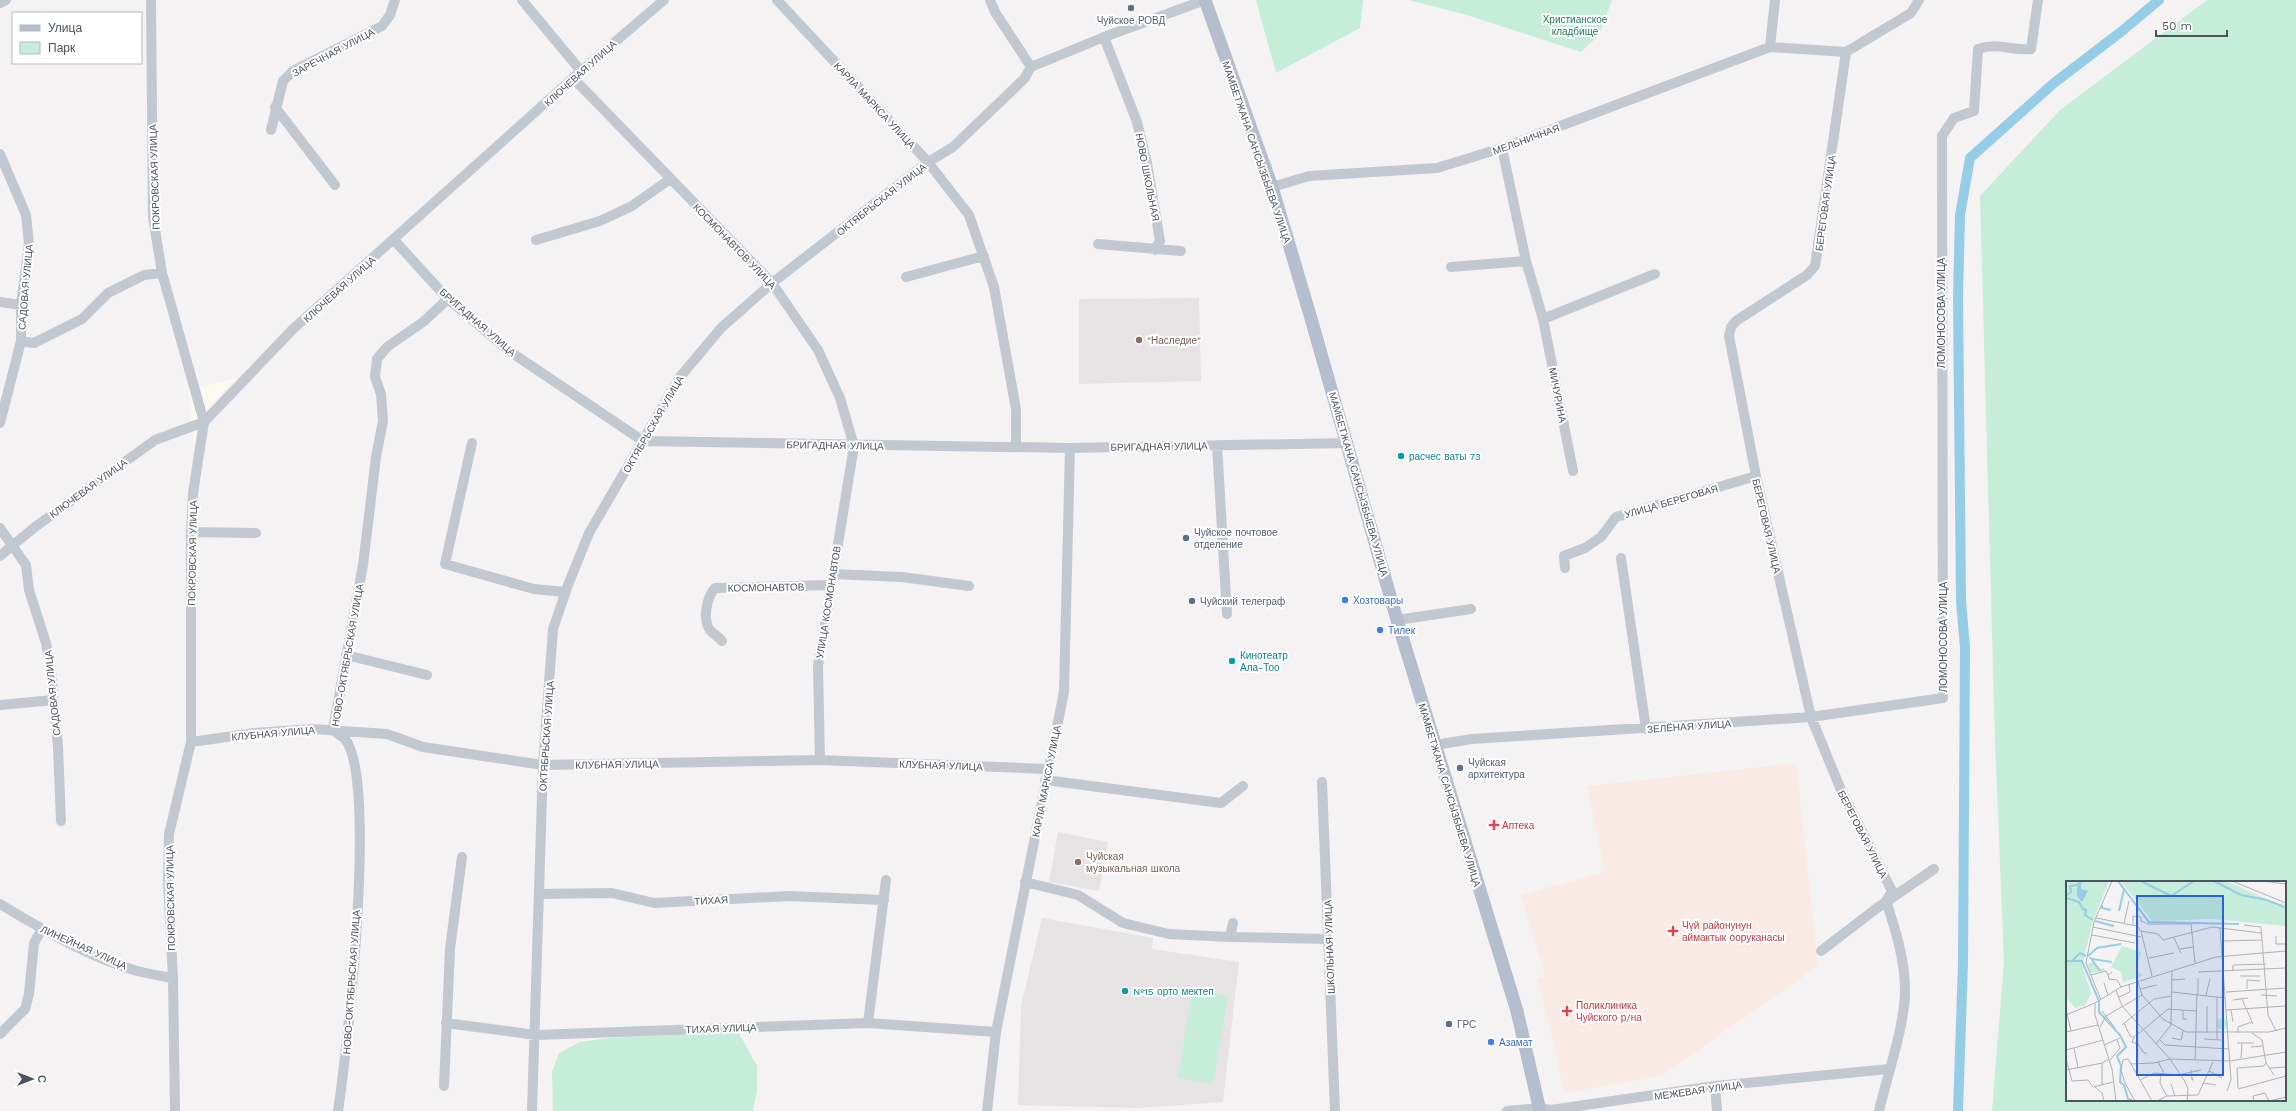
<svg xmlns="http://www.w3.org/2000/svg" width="2296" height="1111" font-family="'Work Sans',sans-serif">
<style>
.commercial{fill:#fcf9ee}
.education{fill:#e5e3e3}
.medical{fill:#faeae6}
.green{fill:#c5edd9;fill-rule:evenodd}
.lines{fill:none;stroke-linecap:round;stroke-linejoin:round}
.canal{stroke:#96cde6;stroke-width:10}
.minor{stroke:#c1c8cf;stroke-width:10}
.major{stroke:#b4bece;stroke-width:13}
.service-dot{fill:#5c6f8a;stroke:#fff;stroke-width:1.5}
.education-dot{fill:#8d6e63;stroke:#fff;stroke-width:1.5}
.culture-dot{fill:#0f9aa8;stroke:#fff;stroke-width:1.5}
.shop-dot{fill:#3f7fe0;stroke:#fff;stroke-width:1.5}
.health-dot{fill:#e0444e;stroke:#fff;stroke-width:1.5}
.labels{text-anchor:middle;stroke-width:4;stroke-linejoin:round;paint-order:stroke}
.park-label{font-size:10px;fill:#1f7b57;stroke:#fff}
.service-label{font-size:10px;fill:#4e5e75;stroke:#fff;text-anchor:start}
.street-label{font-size:10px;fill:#4b535e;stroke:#fff}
.education-label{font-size:10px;fill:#785e54;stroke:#fff;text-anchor:start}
.culture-label{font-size:10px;fill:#0d838f;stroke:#fff;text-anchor:start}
.shop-label{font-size:10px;fill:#366cbe;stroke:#fff;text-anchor:start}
.health-label{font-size:10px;fill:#be3a42;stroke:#fff;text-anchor:start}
.inset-river{fill:none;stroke:#96cde6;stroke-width:2}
.inset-road{fill:none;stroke:#b0b2b7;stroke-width:1}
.view{fill:#2963d7;fill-opacity:0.15;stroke:#2963d7;stroke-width:2}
.inset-edge{fill:none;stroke:#4b535e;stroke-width:2}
</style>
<rect width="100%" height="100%" fill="#f4f2f2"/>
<path class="commercial" d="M 235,379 L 208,408 L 194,445 L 188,389 Z"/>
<path class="education" d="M 1199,298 L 1201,381 L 1079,384 L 1079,299 Z
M 1058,832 L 1108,842 L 1099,891 L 1049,882 Z
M 1042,918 L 1153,938 L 1152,949 L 1239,962 L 1223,1102 L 1137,1108 L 1018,1105 L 1021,1006 Z"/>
<path class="medical" d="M 1796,763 L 1818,966 L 1661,1076 L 1564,1093 L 1555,1047 L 1537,979 L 1545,976 L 1521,895 L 1605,872 L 1587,786 Z"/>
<path class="green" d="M 1256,0 L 1363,0 L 1360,28 L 1276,73 Z
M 1409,0 L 1612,0 L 1599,35 L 1581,52 L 1470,16 Z
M 2207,0 L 2296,0 L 2296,1111 L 1992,1111 L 2004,962 L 1995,741 L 1980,196 L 2060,110 ZM 2067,882 L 2285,882 L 2285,1100 L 2067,1100 Z
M 1192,990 L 1228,996 L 1213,1084 L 1178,1078 Z
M 738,1032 L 757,1066 L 757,1090 L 753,1111 L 553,1111 L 552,1072 L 559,1053 L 580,1042 L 610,1038 Z"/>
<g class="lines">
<path class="canal" d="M 1958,1111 L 1963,963 L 1965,648 L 1961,601 L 1958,297 L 1960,215 L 1970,158 L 2054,83 L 2122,31 L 2159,0"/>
<path class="minor" d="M 151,0 L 153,217 L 162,273 L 204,422 L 193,493 L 191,532 L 191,742 L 169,834 L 168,881 L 173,978 L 175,1111
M 522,0 L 581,71
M 777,0 L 928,162 L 969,215 L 994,287 L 1016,409 L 1016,447
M 990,0 L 995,12 L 1031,67
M 0,3 L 6,0
M 1104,37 L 1137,122 L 1147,163 L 1160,241 L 1155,250
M 1770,47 L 1775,0
M 574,79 L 772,283 L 818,350 L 840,398 L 854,446 L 818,666 L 820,760
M 275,107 L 335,185
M 271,130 L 283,81 L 293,71 L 382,26 L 390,15 L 395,0
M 1502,148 L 1526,261 L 1543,319 L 1573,471
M 0,154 L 26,215 L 29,243 L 21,305 L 21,341 L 0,423
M 1272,187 L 1309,176 L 1437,168 L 1502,148 L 1770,47 L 1846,52
M 394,240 L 448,299 L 509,351 L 643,441 L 1070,448 L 1348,443
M 536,240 L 600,221 L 632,206 L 670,179
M 1098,244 L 1181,251
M 1451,267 L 1526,261
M 906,277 L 984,256
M 0,302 L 21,305
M 1543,319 L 1655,274
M 21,341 L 34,343 L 82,319 L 108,293 L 144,275 L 162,273
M 472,443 L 445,564 L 534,589 L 565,592
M 1217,445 L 1227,614
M 0,528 L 26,565 L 29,590 L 46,643 L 51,671 L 58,747 L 61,821
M 191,532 L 256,533
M 0,556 L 35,527 L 155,440 L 204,422 L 293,329 L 581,71 L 664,0
M 1621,558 L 1646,729
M 1565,568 L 1564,556 L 1585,548 L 1601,537 L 1616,517 L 1756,476
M 833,574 L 902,577 L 969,586
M 1397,620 L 1471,609
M 722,641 C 719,637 713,634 710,630 C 702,619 707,597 715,588 L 831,585
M 346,655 L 427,675
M 0,705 L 54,700
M 191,742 L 255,733 L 312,729 L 387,734 L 423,747 L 543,765 L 820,760 L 1047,769
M 1435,745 L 1472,739 L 1811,717 L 1943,698 L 1942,136 L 1954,118 L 1974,111 L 1978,49 C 1999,42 2010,51 2031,49 L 2038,0
M 1045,780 L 1221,803 L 1243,786
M 1322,782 L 1335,1111
M 1025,882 L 1078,895 L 1123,923 L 1169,934 L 1230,937
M 540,894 L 612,893 L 654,903 L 789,896 L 884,900
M 0,904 C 43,930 89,957 137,971 C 149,974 161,976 173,978
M 1233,923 L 1230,937 L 1329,939
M 1821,951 L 1877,908 L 1934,869
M 446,1023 L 536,1035 L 868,1023 L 996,1032
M 868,1023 L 886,880
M 0,1034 L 25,1009 L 29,994 L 34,943 L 42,929
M 444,1086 L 450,949 L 462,857
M 1715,1086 L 1717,1111
M 338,1111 C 347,1051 378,780 345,739 C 342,736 336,733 333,730 L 363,565 L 376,457 L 383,421 L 381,394 L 375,377 L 377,359 L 387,347 L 423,322 L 448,299
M 532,1111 L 543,765 L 553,629 L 568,585 L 589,533 L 680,377 L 721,328 L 772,283 L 928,162 L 953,147 L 1024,79 L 1031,67 L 1104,37 L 1205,0
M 987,1111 L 996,1032 L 1064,692 L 1070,448
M 1507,1111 L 1540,1108 L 1551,1110 L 1715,1086 L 1889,1069
M 1879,1111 C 1887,1076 1905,1025 1905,991 C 1905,960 1896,931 1886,901 L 1892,891 L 1841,790 L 1811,717 L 1756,476 L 1729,336 L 1731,327 L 1736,321 L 1807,275 L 1815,266 L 1846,52 L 1911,13 L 1919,0"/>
<path class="major" d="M 1205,0 L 1272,187 L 1310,315 L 1397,620 L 1517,1011 L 1540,1111"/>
</g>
<g class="service-dot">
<circle cx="1131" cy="8" r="4"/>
<circle cx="1186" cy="538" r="4"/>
<circle cx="1192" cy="601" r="4"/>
<circle cx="1460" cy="768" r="4"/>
<circle cx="1449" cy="1024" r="4"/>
</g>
<g class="education-dot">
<circle cx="1139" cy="340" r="4"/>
<circle cx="1078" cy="862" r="4"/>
</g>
<g class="culture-dot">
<circle cx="1401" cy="456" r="4"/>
<circle cx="1232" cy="661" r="4"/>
<circle cx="1125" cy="991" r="4"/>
</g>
<g class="shop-dot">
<circle cx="1345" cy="600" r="4"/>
<circle cx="1380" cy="630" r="4"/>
<circle cx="1491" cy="1042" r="4"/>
</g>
<g class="health-dot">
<path d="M1492 819h4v4h4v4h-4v4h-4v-4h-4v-4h4z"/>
<path d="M1671 925h4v4h4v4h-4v4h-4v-4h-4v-4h4z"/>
<path d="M1565 1005h4v4h4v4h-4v4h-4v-4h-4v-4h4z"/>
</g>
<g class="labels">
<g class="park-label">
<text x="1575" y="23">Христианское<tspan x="1575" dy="12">кладбище</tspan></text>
</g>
<g class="service-label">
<text x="1131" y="24" text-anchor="middle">Чуйское РОВД</text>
<text x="1194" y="536">Чуйское почтовое<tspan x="1194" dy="12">отделение</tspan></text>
<text x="1200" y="605">Чуйский телеграф</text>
<text x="1468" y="766">Чуйская<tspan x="1468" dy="12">архитектура</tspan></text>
<text x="1457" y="1028">ГРС</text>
</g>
<g class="street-label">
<text transform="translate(333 52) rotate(-28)" y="4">ЗАРЕЧНАЯ УЛИЦА</text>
<text transform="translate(580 73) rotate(-42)" y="4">КЛЮЧЕВАЯ УЛИЦА</text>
<text transform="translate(875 105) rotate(47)" y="4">КАРЛА МАРКСА УЛИЦА</text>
<text transform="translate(1526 139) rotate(-20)" y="4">МЕЛЬНИЧНАЯ</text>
<text transform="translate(1257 152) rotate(71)" y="4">МАМБЕТЖАНА САНСЫЗБЫЕВА УЛИЦА</text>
<text transform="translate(154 177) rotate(-92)" y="4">ПОКРОВСКАЯ УЛИЦА</text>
<text transform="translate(1148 177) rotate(79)" y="4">НОВО ШКОЛЬНАЯ</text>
<text transform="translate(881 199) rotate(-38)" y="4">ОКТЯБРЬСКАЯ УЛИЦА</text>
<text transform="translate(1825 203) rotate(-82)" y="4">БЕРЕГОВАЯ УЛИЦА</text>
<text transform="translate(735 246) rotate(46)" y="4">КОСМОНАВТОВ УЛИЦА</text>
<text transform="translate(25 287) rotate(-85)" y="4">САДОВАЯ УЛИЦА</text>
<text transform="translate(339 289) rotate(-42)" y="4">КЛЮЧЕВАЯ УЛИЦА</text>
<text transform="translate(1941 313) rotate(-90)" y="4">ЛОМОНОСОВА УЛИЦА</text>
<text transform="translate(478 322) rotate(41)" y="4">БРИГАДНАЯ УЛИЦА</text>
<text transform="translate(1558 395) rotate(79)" y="4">МИЧУРИНА</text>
<text transform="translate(653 424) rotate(-60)" y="4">ОКТЯБРЬСКАЯ УЛИЦА</text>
<text transform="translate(835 445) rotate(1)" y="4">БРИГАДНАЯ УЛИЦА</text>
<text transform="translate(1159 446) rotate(-1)" y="4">БРИГАДНАЯ УЛИЦА</text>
<text transform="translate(1359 484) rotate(74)" y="4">МАМБЕТЖАНА САНСЫЗБЫЕВА УЛИЦА</text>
<text transform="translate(88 488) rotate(-36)" y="4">КЛЮЧЕВАЯ УЛИЦА</text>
<text transform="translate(1671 501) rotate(-16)" y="4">УЛИЦА БЕРЕГОВАЯ</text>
<text transform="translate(1767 526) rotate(77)" y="4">БЕРЕГОВАЯ УЛИЦА</text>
<text transform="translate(192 553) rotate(-89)" y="4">ПОКРОВСКАЯ УЛИЦА</text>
<text transform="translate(766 587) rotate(-1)" y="4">КОСМОНАВТОВ</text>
<text transform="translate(828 602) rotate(-81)" y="4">УЛИЦА КОСМОНАВТОВ</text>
<text transform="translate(1943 637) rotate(-90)" y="4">ЛОМОНОСОВА УЛИЦА</text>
<text transform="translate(347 655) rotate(-80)" y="4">НОВО-ОКТЯБРЬСКАЯ УЛИЦА</text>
<text transform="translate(52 693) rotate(-96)" y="4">САДОВАЯ УЛИЦА</text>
<text transform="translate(1689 726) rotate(-4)" y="4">ЗЕЛЁНАЯ УЛИЦА</text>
<text transform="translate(273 733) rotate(-5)" y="4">КЛУБНАЯ УЛИЦА</text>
<text transform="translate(546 736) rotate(-86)" y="4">ОКТЯБРЬСКАЯ УЛИЦА</text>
<text transform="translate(617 764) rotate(-1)" y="4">КЛУБНАЯ УЛИЦА</text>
<text transform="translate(941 765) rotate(2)" y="4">КЛУБНАЯ УЛИЦА</text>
<text transform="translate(1046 781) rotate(-79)" y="4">КАРЛА МАРКСА УЛИЦА</text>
<text transform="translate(1450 795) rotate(73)" y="4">МАМБЕТЖАНА САНСЫЗБЫЕВА УЛИЦА</text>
<text transform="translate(1863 834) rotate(63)" y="4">БЕРЕГОВАЯ УЛИЦА</text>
<text transform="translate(170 898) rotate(-91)" y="4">ПОКРОВСКАЯ УЛИЦА</text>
<text transform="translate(711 900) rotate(-3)" y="4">ТИХАЯ</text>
<text transform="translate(84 947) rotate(24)" y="4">ЛИНЕЙНАЯ УЛИЦА</text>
<text transform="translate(1329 947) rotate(-92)" y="4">ШКОЛЬНАЯ УЛИЦА</text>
<text transform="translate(351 982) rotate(-86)" y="4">НОВО-ОКТЯБРЬСКАЯ УЛИЦА</text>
<text transform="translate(721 1028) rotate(-2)" y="4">ТИХАЯ УЛИЦА</text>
<text transform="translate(1698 1090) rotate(-8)" y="4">МЕЖЕВАЯ УЛИЦА</text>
</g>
<g class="education-label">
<text x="1147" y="344">"Наследие"</text>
<text x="1086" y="860">Чуйская<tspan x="1086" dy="12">музыкальная школа</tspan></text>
</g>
<g class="culture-label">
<text x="1409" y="460">расчес ваты 73</text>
<text x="1240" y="659">Кинотеатр<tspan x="1240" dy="12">Ала-Тоо</tspan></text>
<text x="1133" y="995">№15 орто мектеп</text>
</g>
<g class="shop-label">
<text x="1353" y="604">Хозтовары</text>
<text x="1388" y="634">Тилек</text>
<text x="1499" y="1046">Азамат</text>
</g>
<g class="health-label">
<text x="1502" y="829">Аптека</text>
<text x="1682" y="929">Чүй районунун<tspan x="1682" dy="12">аймактык ооруканасы</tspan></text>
<text x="1576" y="1009">Поликлиника<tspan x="1576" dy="12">Чуйского р/на</tspan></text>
</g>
</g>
<g transform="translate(2066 881)">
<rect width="220" height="220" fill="#f4f2f2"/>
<path d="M 0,0 L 43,0 L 27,40 L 16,84 L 25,113 L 19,124 L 9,127 L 0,116 ZM 55,0 L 160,0 L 200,18 L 211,25 L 216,22 L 220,25 L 220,45 L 146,38 L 86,40 ZM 56,65 L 75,71 L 70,88 L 77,95 L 57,101 L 55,91 L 45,86 ZM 27,81 L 33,88 L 38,87 L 39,90 L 24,92 L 21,83 ZM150 143a6 6 0 1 1 12 0a6 6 0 1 1-12 0Z" fill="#c5edd9"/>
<path d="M 15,2 L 15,8 L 22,10 L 16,21 L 11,15 L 11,6 Z" fill="#96cde6"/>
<path class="inset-river" d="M 52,0 L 83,41 L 173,43M 75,0 L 105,15 L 128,0M 148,0 L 175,14 L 201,19 L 218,26M 0,15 L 5,11 L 4,5 L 11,4 L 16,0M 0,17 L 13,21 L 17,28 L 20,29 L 19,34 L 27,39M 36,24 L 36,27 L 45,29M 53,30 L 58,8M 29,40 L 48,45M 0,70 L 0,80 L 16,80 L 33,120 L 33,131 L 54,154 L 60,166 L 51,175 L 55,185 L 54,201 L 58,204 L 62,218 L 67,220M 22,75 L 31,67 L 55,63M 24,76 L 34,90M 26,78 L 46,81M 5,81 L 14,72 L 20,75"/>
<path class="inset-road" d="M 166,0 L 220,22M 197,0 L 220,3M 30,37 L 71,45 L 75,50 L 92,53 L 97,59 L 146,46 L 195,52M 58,42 L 63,20M 67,44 L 67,35 L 75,36 L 75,40 L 82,43 L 125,43 L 129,82M 178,44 L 195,46 L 202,134 L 210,150M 27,46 L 75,56M 154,47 L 165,199 L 161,210M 75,50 L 86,95M 26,54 L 69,62M 210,55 L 210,63 L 220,63M 108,57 L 115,72M 155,60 L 196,59M 114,68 L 127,66M 83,77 L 108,72M 167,90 L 167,84 L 200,83M 46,91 L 42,94 L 43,98 L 51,99 L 55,106M 132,91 L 220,87M 25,94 L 40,90 L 42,94M 174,95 L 194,95M 106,99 L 119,98M 72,101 L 76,114 L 97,138 L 120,151 L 203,151 L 220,147M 38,102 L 42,114M 74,108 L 91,104M 181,108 L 181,99 L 194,100M 50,109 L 56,125 L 104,178 L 118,199 L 122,207 L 121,220M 106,111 L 159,117M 160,111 L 220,107M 132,113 L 132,97M 140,114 L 144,98M 195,114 L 211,115M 53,116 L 64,111 L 63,103M 176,118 L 187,143M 35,119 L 20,82 L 28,41 L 46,0M 167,119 L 182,117M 0,128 L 5,150M 117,129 L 117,138 L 121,138M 160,129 L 220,125M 165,129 L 167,141M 36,130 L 49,147M 0,134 L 29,122M 58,142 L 64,155 L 68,156M 56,144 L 88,118 L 106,115M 34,146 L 40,135 L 76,114M 77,149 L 102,128 L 130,130M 77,149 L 68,156 L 66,161 L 72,163 L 77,171 L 81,173M 0,151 L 32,144M 141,152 L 141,125M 172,152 L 172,146 L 186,141M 186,152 L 196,159 L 200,182 L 208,194M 106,157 L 115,159 L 117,150M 138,158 L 155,159M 94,159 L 99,164 L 163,168M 151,159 L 151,116M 171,162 L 188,162M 90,163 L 105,144 L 106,90M 38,164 L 54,157M 185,166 L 197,165M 8,167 L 12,187M 0,169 L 37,159M 0,177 L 6,200 L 22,199 L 27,206 L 47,201M 175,177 L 176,162M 44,179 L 54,167 L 51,159M 129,179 L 131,112M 92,181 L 98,192M 36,182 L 36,203M 65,183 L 88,182 L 104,178 L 164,180 L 220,171M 204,187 L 220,186M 0,189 L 36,182 L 43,178M 125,189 L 126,197 L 126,199 L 127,199 L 126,197M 143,190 L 156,197M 95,192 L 94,202 L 101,215M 74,199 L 88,192 L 112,194 L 135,189M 137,202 L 150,204M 105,203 L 109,215M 29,206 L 36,212 L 38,220M 172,207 L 171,187 L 198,185 L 200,182M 172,208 L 220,195M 50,220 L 46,188 L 29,134 L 29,122 L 55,106 L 150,76 L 220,70M 69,220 L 59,202 L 55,189 L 57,179 L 62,178 L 65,183 L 86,220M 91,220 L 101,215 L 132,214 L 147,181M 188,220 L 187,215 L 199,212 L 203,220M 203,220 L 220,216"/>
<path class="view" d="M 71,15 L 157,15 L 157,194 L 71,194 Z"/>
<rect width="220" height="220" class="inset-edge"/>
</g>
<rect x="12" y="12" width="130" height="52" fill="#ffffff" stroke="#b7babf"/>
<rect x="20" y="25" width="20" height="6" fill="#b4bece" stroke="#b7babf"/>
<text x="48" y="32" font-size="12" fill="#4b535e">Улица</text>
<rect x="20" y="42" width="20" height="12" fill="#c5edd9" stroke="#b7babf"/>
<text x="48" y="52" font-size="12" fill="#4b535e">Парк</text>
<g transform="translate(32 1079) rotate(90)" stroke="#ffffff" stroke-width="3" paint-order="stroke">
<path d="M0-3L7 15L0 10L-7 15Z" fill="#4b535e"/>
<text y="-6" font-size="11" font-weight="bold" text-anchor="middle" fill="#4b535e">С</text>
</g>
<path d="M2156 30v6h71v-6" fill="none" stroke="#4b535e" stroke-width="2"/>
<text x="2162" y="30" font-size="12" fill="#4b535e" stroke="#ffffff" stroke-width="3" paint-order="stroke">50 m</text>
</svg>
